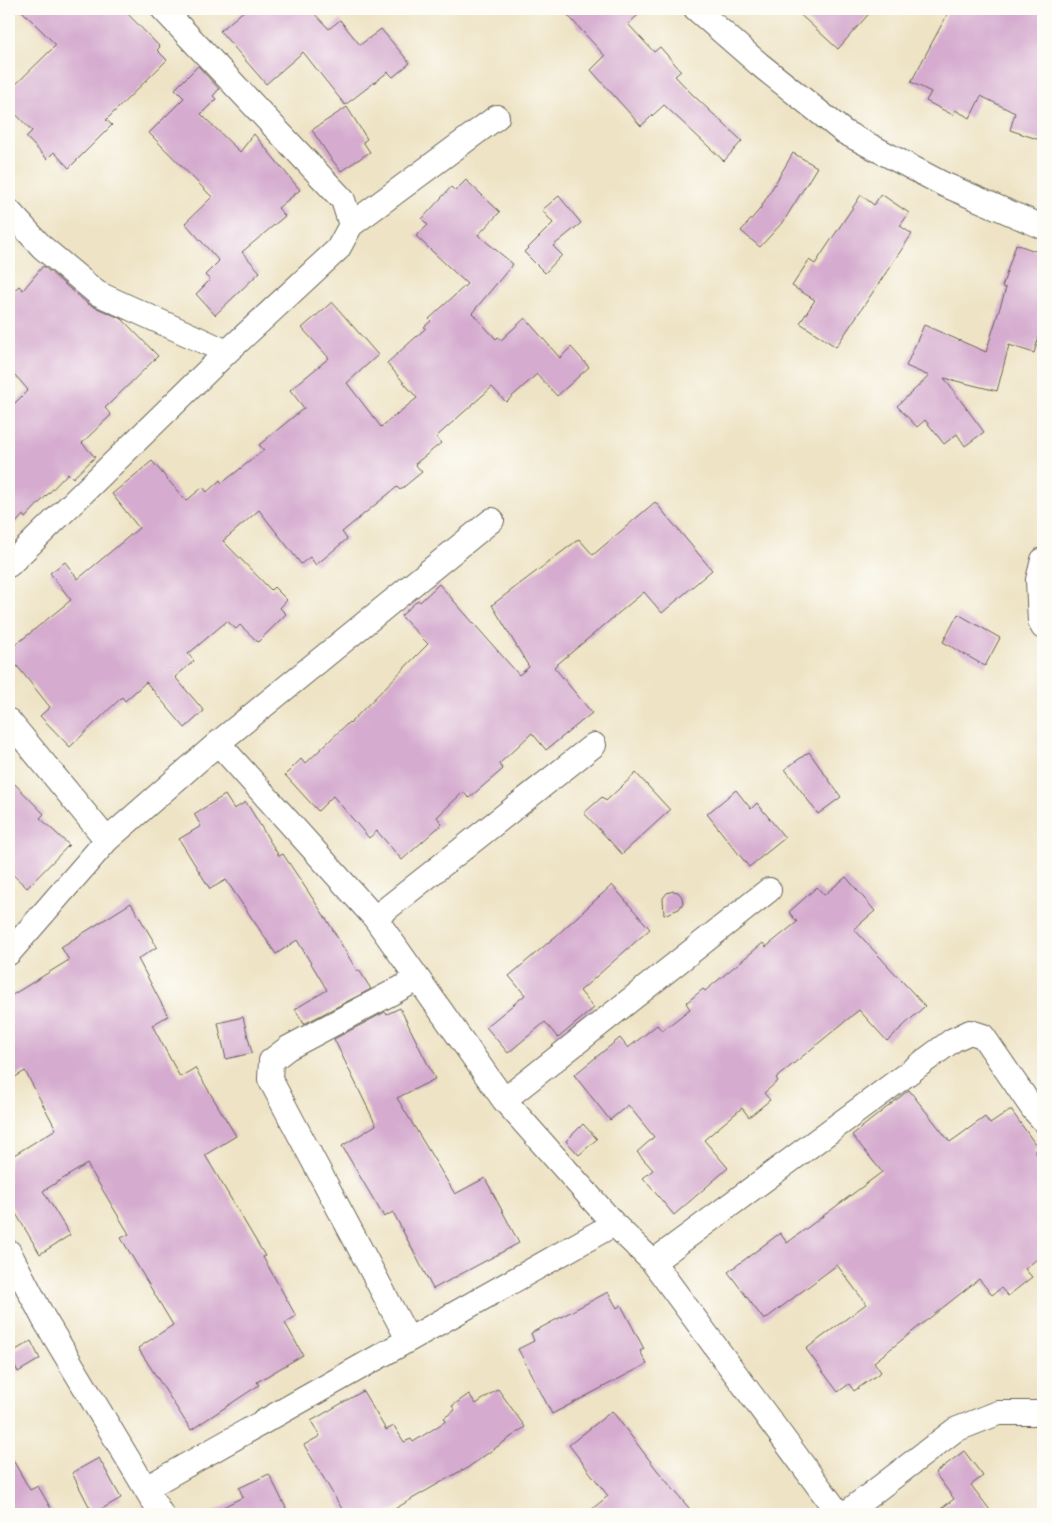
<svg xmlns="http://www.w3.org/2000/svg" width="1052" height="1523" font-family="'Gochi Hand',sans-serif">
<style>
.building{fill:#d5accf}
.lines{fill:none;stroke-linecap:round;stroke-linejoin:round}
.minor-casing{stroke:#666257;stroke-width:26}
.minor{stroke:#fff;stroke-width:24}
</style>
<rect width="100%" height="100%" fill="#fdfcf7"/>
<filter id="ink" filterUnits="userSpaceOnUse"><feTurbulence type="fractalNoise" baseFrequency=".02" numOctaves="2"/><feDisplacementMap in="SourceGraphic" scale="10" xChannelSelector="R" yChannelSelector="G"/><feConvolveMatrix kernelMatrix="1 2 1 2 8 2 1 2 1" color-interpolation-filters="sRGB"/></filter>
<filter id="wash" filterUnits="userSpaceOnUse"><feTurbulence type="fractalNoise" baseFrequency=".0096" numOctaves="4" result="noise"/><feDisplacementMap in="SourceGraphic" scale="20" xChannelSelector="R" yChannelSelector="G"/><feGaussianBlur stdDeviation="1.12" result="paint"/><feColorMatrix in="noise" values="0 0 0 0 0 0 0 0 0 0 0 0 0 0 0 0 0 1.4 0 .05"/><feComposite in="paint" operator="in"/></filter>
<g filter="url(#wash)">
<rect width="100%" height="100%" fill="#eee3c5"/>
<g id="blocks">
<path class="building" d="M 20,9 L 123,9 L 160,47 L 157,50 L 167,60 L 106,120 L 112,125 L 69,168 L 54,152 L 47,159 L 26,137 L 32,131 L 9,107 L 9,91 L 56,45 Z
M 246,9 L 310,9 L 329,29 L 340,20 L 360,45 L 381,29 L 410,63 L 393,77 L 388,72 L 345,105 L 303,52 L 266,84 L 220,31 Z
M 562,9 L 645,9 L 628,24 L 654,52 L 660,47 L 681,71 L 675,76 L 692,94 L 742,141 L 724,161 L 664,105 L 641,126 L 591,70 L 605,56 Z
M 794,9 L 873,9 L 838,49 Z
M 950,9 L 1043,9 L 1043,141 L 1010,130 L 1015,113 L 981,96 L 970,118 L 955,110 L 953,115 L 926,101 L 931,92 L 911,82 Z
M 198,66 L 219,89 L 213,96 L 216,99 L 201,114 L 240,152 L 254,134 L 300,190 L 278,208 L 285,216 L 242,252 L 260,272 L 215,315 L 196,294 L 210,280 L 205,275 L 219,261 L 185,223 L 212,197 L 149,133 L 184,98 L 175,89 Z
M 347,107 L 367,139 L 363,142 L 370,152 L 341,171 L 329,156 L 312,130 Z
M 793,153 L 817,167 L 782,224 L 781,224 L 760,247 L 741,231 L 760,209 Z
M 466,180 L 500,212 L 478,235 L 513,264 L 472,313 L 496,339 L 498,337 L 501,340 L 525,318 L 560,358 L 571,347 L 589,367 L 557,396 L 537,374 L 506,402 L 492,387 L 436,437 L 441,443 L 415,464 L 422,472 L 400,490 L 397,487 L 342,532 L 347,539 L 316,565 L 310,557 L 301,564 L 259,510 L 223,541 L 271,590 L 274,587 L 287,600 L 280,608 L 286,614 L 258,642 L 240,625 L 236,629 L 227,621 L 188,654 L 194,661 L 175,677 L 204,711 L 185,728 L 146,682 L 125,701 L 122,697 L 70,747 L 40,716 L 50,707 L 9,656 L 9,650 L 71,600 L 50,573 L 65,562 L 78,579 L 139,528 L 112,494 L 152,461 L 186,501 L 203,487 L 207,492 L 220,480 L 222,483 L 264,450 L 259,445 L 304,408 L 290,390 L 329,358 L 302,328 L 332,302 L 378,355 L 347,383 L 381,427 L 417,398 L 387,363 L 426,328 L 424,327 L 431,321 L 429,319 L 467,284 L 416,236 L 428,225 L 422,219 L 451,187 L 455,191 Z
M 881,194 L 909,213 L 900,226 L 912,234 L 836,347 L 800,323 L 815,300 L 792,286 L 809,260 L 815,264 L 861,195 L 874,205 Z
M 559,196 L 581,223 L 553,246 L 562,255 L 545,273 L 524,252 L 553,223 L 542,210 Z
M 1016,244 L 1043,254 L 1043,323 L 1034,353 L 1009,345 L 997,391 L 944,378 L 984,432 L 965,446 L 957,434 L 944,444 L 925,420 L 917,427 L 897,406 L 929,376 L 906,366 L 924,325 L 986,352 L 1006,288 L 1002,287 Z
M 43,266 L 88,304 L 122,319 L 158,356 L 105,408 L 111,415 L 82,443 L 95,457 L 73,478 L 68,473 L 25,518 L 23,515 L 9,531 L 9,409 L 28,390 L 9,368 L 9,295 L 19,286 L 23,290 Z
M 655,502 L 712,570 L 662,613 L 644,592 L 554,667 L 592,713 L 546,750 L 532,733 L 499,764 L 503,769 L 469,798 L 463,792 L 437,817 L 442,824 L 402,860 L 377,831 L 369,838 L 333,796 L 318,811 L 285,775 L 301,759 L 305,764 L 349,722 L 350,723 L 428,644 L 401,616 L 418,600 L 420,602 L 439,584 L 519,675 L 529,667 L 492,605 L 579,539 L 593,555 Z
M 958,614 L 1000,638 L 985,666 L 943,642 Z
M 809,752 L 841,797 L 818,814 L 785,769 Z
M 636,773 L 670,810 L 622,854 L 584,813 L 602,797 L 606,801 Z
M 9,778 L 44,814 L 40,818 L 69,845 L 27,888 L 9,871 Z
M 736,790 L 751,809 L 757,803 L 785,838 L 749,867 L 707,814 Z
M 225,795 L 234,809 L 246,802 L 279,856 L 283,854 L 327,920 L 357,971 L 359,970 L 371,989 L 304,1024 L 295,1009 L 327,990 L 297,940 L 276,954 L 226,880 L 210,889 L 179,839 L 201,826 L 194,814 Z
M 846,877 L 875,911 L 854,929 L 925,1006 L 887,1041 L 859,1010 L 776,1078 L 778,1081 L 764,1093 L 770,1100 L 749,1117 L 742,1108 L 704,1140 L 728,1168 L 674,1215 L 643,1178 L 653,1170 L 637,1152 L 654,1137 L 628,1105 L 610,1120 L 574,1075 L 620,1038 L 628,1048 L 657,1025 L 662,1031 L 690,1009 L 686,1003 L 703,989 L 705,991 L 763,943 L 766,947 L 797,922 L 789,912 L 817,887 L 824,895 Z
M 612,885 L 650,929 L 580,991 L 594,1008 L 558,1038 L 545,1022 L 508,1053 L 486,1027 L 525,995 L 509,976 L 556,936 Z
M 673,891 L 678,892 L 682,897 L 683,903 L 679,909 L 664,915 L 663,898 L 667,893 Z
M 131,903 L 157,947 L 138,959 L 168,1016 L 152,1025 L 180,1077 L 195,1068 L 236,1136 L 205,1155 L 265,1256 L 263,1257 L 296,1316 L 285,1323 L 303,1355 L 257,1382 L 259,1385 L 191,1430 L 138,1348 L 173,1325 L 121,1238 L 129,1234 L 87,1164 L 43,1191 L 70,1235 L 40,1254 L 9,1202 L 9,1158 L 56,1129 L 25,1071 L 9,1081 L 9,997 L 69,960 L 61,947 Z
M 400,1008 L 435,1079 L 397,1098 L 455,1194 L 485,1178 L 519,1243 L 433,1289 L 393,1212 L 384,1217 L 342,1146 L 376,1125 L 334,1039 L 385,1012 L 387,1014 Z
M 243,1017 L 252,1053 L 226,1059 L 218,1023 Z
M 909,1090 L 950,1142 L 985,1117 L 990,1124 L 1011,1110 L 1038,1148 L 1034,1151 L 1043,1161 L 1043,1254 L 1025,1269 L 1032,1277 L 1008,1296 L 1001,1288 L 992,1295 L 979,1279 L 874,1362 L 881,1372 L 854,1391 L 849,1384 L 838,1392 L 806,1349 L 866,1304 L 837,1265 L 764,1320 L 728,1272 L 780,1233 L 787,1243 L 882,1172 L 852,1135 Z
M 583,1124 L 597,1139 L 579,1155 L 566,1141 Z
M 608,1292 L 617,1308 L 621,1305 L 644,1349 L 640,1351 L 647,1364 L 552,1414 L 518,1349 L 534,1341 L 531,1333 Z
M 31,1341 L 40,1359 L 18,1372 L 9,1354 Z
M 498,1389 L 525,1427 L 463,1471 L 462,1470 L 386,1514 L 345,1514 L 304,1445 L 320,1436 L 311,1421 L 363,1391 L 386,1430 L 394,1426 L 404,1442 L 411,1439 L 413,1442 L 446,1421 L 444,1418 L 455,1410 L 452,1406 L 469,1394 L 476,1404 Z
M 612,1411 L 657,1470 L 694,1514 L 586,1514 L 608,1496 L 569,1445 Z
M 964,1451 L 983,1476 L 971,1485 L 993,1514 L 934,1514 L 954,1499 L 935,1473 Z
M 9,1453 L 30,1490 L 38,1486 L 54,1514 L 9,1514 Z
M 99,1458 L 121,1498 L 93,1514 L 72,1473 Z
M 269,1474 L 289,1514 L 209,1514 L 243,1497 L 239,1488 Z"/>
</g>
</g>
<g filter="url(#ink)">
<use href="#blocks" fill-opacity="0" stroke="#666257" stroke-width="1"/>
<g class="lines">
<defs>
<path id="minor" d="M 696,9 L 759,64 L 844,132 L 943,184 L 1043,227
M 9,211 L 42,247 L 97,293 L 227,352
M 351,225 L 497,117
M 1043,560 L 1038,580 L 1040,622 L 1043,627
M 9,565 L 227,352 L 338,249 L 351,225 L 343,200 L 163,9
M 9,721 L 107,840
M 218,743 L 375,918 L 504,1100 L 614,1224 L 653,1262 L 839,1514
M 375,918 L 594,745
M 9,953 L 107,840 L 218,743 L 492,520
M 504,1100 L 769,890
M 9,1252 L 44,1319 L 161,1514
M 653,1262 L 953,1040 L 970,1032 L 983,1036 L 1033,1109 L 1043,1120
M 408,1339 L 270,1079 L 271,1061 L 288,1048 L 418,979
M 146,1488 L 614,1224
M 845,1514 L 955,1430 L 998,1413 L 1043,1413"/>
</defs>
<use href="#minor" class="minor-casing"/>
<use href="#minor" class="minor"/>
</g>
</g>
<rect width="1052" height="1523" fill="none" stroke="#fdfcf7" stroke-width="30"/>
</svg>
